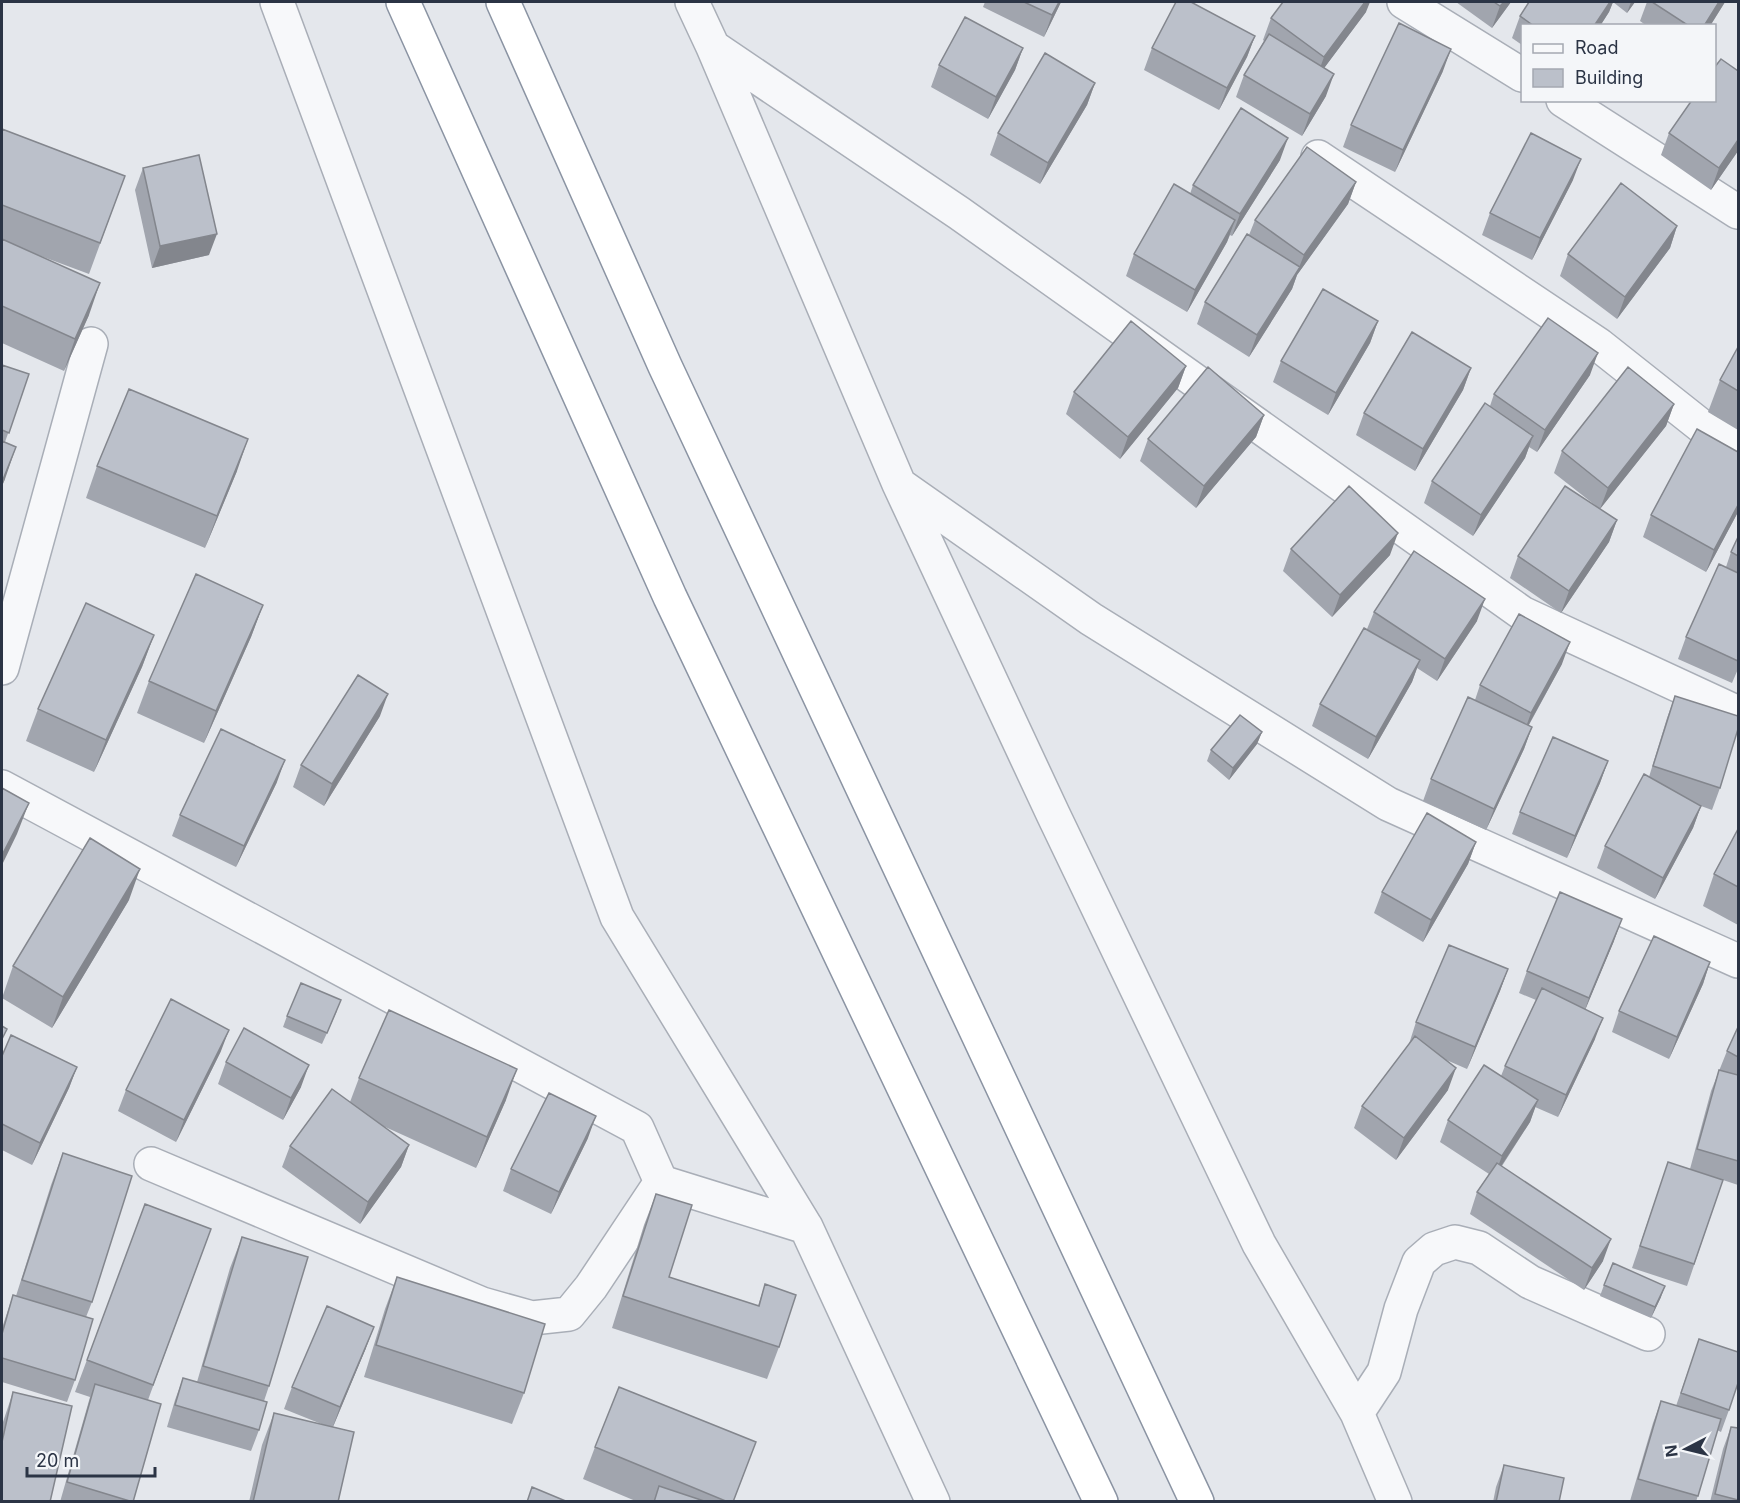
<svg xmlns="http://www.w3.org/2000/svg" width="1740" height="1503" font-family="Inter,sans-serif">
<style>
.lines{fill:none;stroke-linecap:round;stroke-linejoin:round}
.street-casing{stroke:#a9aeb7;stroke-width:36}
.highway-casing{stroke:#8b94a3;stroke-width:36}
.street{stroke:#f7f8fa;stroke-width:33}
.highway{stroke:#fff;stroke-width:33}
.wall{fill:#a1a5ae}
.shaded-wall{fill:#83868d}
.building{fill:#bbc0ca;stroke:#83868d;stroke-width:1.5}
</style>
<rect width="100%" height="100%" fill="#e4e7ec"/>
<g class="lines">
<defs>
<path id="street" d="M 277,2 L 617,917 L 806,1227 L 933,1502
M 692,2 L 713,47 L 899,484 L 1053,814 L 1259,1244 L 1357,1413 L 1395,1502
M 1404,2 L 1522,75
M 713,47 L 959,213 L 1522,613 L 1738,713
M 1563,100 L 1738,212
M 1318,157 L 1599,345 L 1705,429 L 1738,447
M 900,485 L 1091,619 L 1388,804 L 1738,961
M 2,668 L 91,344
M 2,787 L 637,1128 L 661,1182 L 806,1227
M 151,1164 L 482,1304 L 532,1318 L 569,1314 L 591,1287 L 661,1182
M 1357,1413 L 1384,1372 L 1401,1309 L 1419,1262 L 1434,1249 L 1455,1242 L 1479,1248 L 1530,1282 L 1648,1334"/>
<path id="highway" d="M 403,2 L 670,597 L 1101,1502
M 503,2 L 665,366 L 1197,1502"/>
</defs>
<use href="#street" class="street-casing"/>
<use href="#highway" class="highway-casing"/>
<use href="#street" class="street"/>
<use href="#highway" class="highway"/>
</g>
<path class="wall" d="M 985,2 L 1061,2 L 1044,37 L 983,7 Z
M 1456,2 L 1511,2 L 1492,28 Z
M 1529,2 L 1635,2 L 1627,13 L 1613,2 L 1609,12 L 1600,26 L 1522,26 L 1522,45 L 1512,38 L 1520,16 Z
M 1647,2 L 1725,2 L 1710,26 L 1647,26 L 1640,21 Z
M 1366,12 L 1324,68 L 1326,96 L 1302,136 L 1236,97 L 1244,75 L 1264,41 L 1263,40 L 1271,18 Z
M 1255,36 L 1247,57 L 1219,110 L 1144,70 L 1152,48 Z
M 1023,48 L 1015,70 L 988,119 L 931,87 L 939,65 Z
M 1738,66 L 1738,151 L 1711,190 L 1661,155 L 1669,133 L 1737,70 Z
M 1443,71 L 1395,172 L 1343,147 L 1351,125 Z
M 1095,83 L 1087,105 L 1040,184 L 990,155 L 998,133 Z
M 2,129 L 125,176 L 89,274 L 38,255 L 89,315 L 64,371 L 2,343 Z
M 1280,160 L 1232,236 L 1230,235 L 1227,242 L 1187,312 L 1126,276 L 1134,254 L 1190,194 L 1193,185 Z
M 143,168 L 209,255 L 152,268 L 135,190 Z
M 1573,180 L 1532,260 L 1482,235 L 1490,213 Z
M 1356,182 L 1348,204 L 1297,275 L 1292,289 L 1249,357 L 1197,324 L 1205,302 L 1249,235 L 1255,220 Z
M 1677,226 L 1670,248 L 1617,319 L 1560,276 L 1568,254 Z
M 1378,321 L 1370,343 L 1328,415 L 1273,382 L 1281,361 Z
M 1738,347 L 1738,430 L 1708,412 L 1720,380 Z
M 2,365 L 29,374 L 5,442 L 5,479 L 2,486 Z
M 1186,366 L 1178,388 L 1120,459 L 1066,414 L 1074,392 Z
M 1471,368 L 1463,390 L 1415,471 L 1356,435 L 1364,413 Z
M 1590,375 L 1537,452 L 1529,447 L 1525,458 L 1473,536 L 1424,503 L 1432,481 L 1490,406 L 1494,394 Z
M 1674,404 L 1666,426 L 1600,509 L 1554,473 L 1562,451 Z
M 1264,415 L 1256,437 L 1196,508 L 1140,461 L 1148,439 Z
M 97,466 L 237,471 L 205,548 L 86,498 Z
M 1738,512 L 1706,572 L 1643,537 L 1651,515 Z
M 1617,520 L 1609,542 L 1561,613 L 1510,578 L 1518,556 Z
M 1738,537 L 1738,669 L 1732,683 L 1678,659 L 1686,637 L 1726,567 L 1731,552 Z
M 1291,549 L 1390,555 L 1332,617 L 1283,571 Z
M 263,605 L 251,637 L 204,743 L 137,713 L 149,681 Z
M 1374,612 L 1477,621 L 1437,681 L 1417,668 L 1412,682 L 1368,759 L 1312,726 L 1320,704 L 1367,629 Z
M 154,635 L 142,667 L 94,772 L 26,741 L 38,709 Z
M 1562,664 L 1529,725 L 1532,727 L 1524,749 L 1486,830 L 1423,801 L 1431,779 L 1475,700 L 1480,685 Z
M 1675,696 L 1720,788 L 1712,810 L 1701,806 L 1693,828 L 1655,899 L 1597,868 L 1605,846 L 1649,777 L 1667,718 Z
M 380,716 L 324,806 L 293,787 L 301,765 Z
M 1262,732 L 1257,744 L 1229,780 L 1207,761 L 1211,750 Z
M 1608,761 L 1600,783 L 1567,858 L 1512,834 L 1520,812 Z
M 277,782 L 236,867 L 172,836 L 180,815 Z
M 1738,829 L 1738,925 L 1703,906 L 1714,874 Z
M 1476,842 L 1468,864 L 1423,942 L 1374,913 L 1382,892 Z
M 129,900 L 52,1028 L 2,998 L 13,966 Z
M 1614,941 L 1585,1009 L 1595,1039 L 1558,1117 L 1535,1107 L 1530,1122 L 1502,1166 L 1603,1261 L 1584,1290 L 1470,1214 L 1477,1192 L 1489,1174 L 1440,1142 L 1448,1120 L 1501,1076 L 1505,1066 L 1536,1000 L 1519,993 L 1527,971 Z
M 1710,962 L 1703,984 L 1669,1059 L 1612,1032 L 1619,1011 Z
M 1508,969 L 1500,991 L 1467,1069 L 1444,1059 L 1448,1090 L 1396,1160 L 1354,1128 L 1362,1106 L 1409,1044 L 1416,1022 Z
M 337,1011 L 322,1044 L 283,1027 L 287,1016 Z
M 1738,1027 L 1738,1185 L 1723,1180 L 1687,1286 L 1632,1268 L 1668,1162 L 1690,1169 L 1711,1091 L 1727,1051 Z
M 221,1051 L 176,1142 L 118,1111 L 126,1090 Z
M 2,1056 L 77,1067 L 69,1088 L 32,1165 L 2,1150 Z
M 226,1062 L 301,1087 L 283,1120 L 218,1084 Z
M 359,1078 L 506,1100 L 476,1168 L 383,1126 L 409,1145 L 401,1167 L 360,1224 L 282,1167 L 290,1146 L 350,1102 Z
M 588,1138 L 551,1214 L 503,1191 L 511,1169 Z
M 63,1153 L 92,1302 L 86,1317 L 75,1380 L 67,1402 L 2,1382 L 2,1328 L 13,1295 L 16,1296 L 51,1185 Z
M 656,1194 L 669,1277 L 758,1306 L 765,1284 L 779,1347 L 767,1379 L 612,1328 L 644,1225 Z
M 145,1204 L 211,1229 L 148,1400 L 133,1502 L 60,1502 L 90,1397 L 75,1392 Z
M 242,1237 L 269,1386 L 264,1401 L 259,1430 L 251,1451 L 167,1427 L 175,1400 L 183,1378 L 197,1382 L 230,1268 Z
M 397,1277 L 524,1393 L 512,1424 L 364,1377 L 385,1309 Z
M 1604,1285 L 1661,1297 L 1651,1318 L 1600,1296 Z
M 1699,1339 L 1729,1410 L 1721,1432 L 1717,1430 L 1696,1502 L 1630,1501 L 1653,1423 L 1661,1401 L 1676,1406 Z
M 366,1348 L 333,1427 L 338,1502 L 249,1502 L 262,1445 L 274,1413 L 324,1425 L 284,1409 L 292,1387 Z
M 13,1392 L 2,1502 L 2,1425 Z
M 1731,1427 L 1738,1428 L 1738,1502 L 1710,1502 L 1723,1449 Z
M 595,1447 L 744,1474 L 733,1502 L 638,1502 L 583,1479 Z
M 1504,1465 L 1559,1502 L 1493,1502 L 1496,1487 Z"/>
<path class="shaded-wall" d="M 1059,2 L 1061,2 L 1044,37 L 1052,15 Z
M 1365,2 L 1370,2 L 1366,12 L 1316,79 L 1324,57 Z
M 1504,2 L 1511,2 L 1492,28 L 1500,6 Z
M 1610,2 L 1613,2 L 1609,12 L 1600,26 L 1594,26 Z
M 1631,2 L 1635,2 L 1627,13 Z
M 1719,2 L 1725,2 L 1710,26 L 1704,26 Z
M 1255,36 L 1247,57 L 1219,110 L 1227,88 Z
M 1023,48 L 1015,70 L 988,119 L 996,97 Z
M 1451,49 L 1443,71 L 1395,172 L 1403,150 Z
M 1334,74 L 1326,96 L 1302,136 L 1310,114 Z
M 1095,83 L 1087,105 L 1040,184 L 1048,163 Z
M 1288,138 L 1280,160 L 1232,236 L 1240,214 Z
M 1738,140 L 1738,151 L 1711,190 L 1719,168 Z
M 1581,159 L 1573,180 L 1532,260 L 1540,238 Z
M 1356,182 L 1348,204 L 1297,275 L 1292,289 L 1249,357 L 1257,335 L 1298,270 L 1304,255 Z
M 1235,220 L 1227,242 L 1187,312 L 1195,290 Z
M 1677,226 L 1670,248 L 1617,319 L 1625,297 Z
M 217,234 L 209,255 L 152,268 L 160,246 Z
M 100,283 L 89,315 L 64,371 L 75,339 Z
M 1378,321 L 1370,343 L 1328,415 L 1336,393 Z
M 1598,353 L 1590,375 L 1537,452 L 1545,430 Z
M 1186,366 L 1178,388 L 1120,459 L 1128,437 Z
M 1471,368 L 1463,390 L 1415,471 L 1423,449 Z
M 1674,404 L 1666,426 L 1600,509 L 1608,488 Z
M 1264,415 L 1256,437 L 1196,508 L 1204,486 Z
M 1533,436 L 1525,458 L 1473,536 L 1481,515 Z
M 248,439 L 237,471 L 205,548 L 217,516 Z
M 16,447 L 5,479 L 2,486 L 2,482 Z
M 1738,505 L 1738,512 L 1706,572 L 1714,550 Z
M 1617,520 L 1609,542 L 1561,613 L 1569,591 Z
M 1398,533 L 1390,555 L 1332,617 L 1340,595 Z
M 1485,599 L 1477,621 L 1437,681 L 1445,659 Z
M 263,605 L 251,637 L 204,743 L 216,711 Z
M 154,635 L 142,667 L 94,772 L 106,740 Z
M 1570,642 L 1562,664 L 1523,735 L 1531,713 Z
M 1420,660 L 1412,682 L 1368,759 L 1376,737 Z
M 388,694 L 380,716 L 324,806 L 332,784 Z
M 1532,727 L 1524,749 L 1486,830 L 1494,809 Z
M 1262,732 L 1257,744 L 1229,780 L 1233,768 Z
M 285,760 L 277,782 L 236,867 L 244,846 Z
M 1608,761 L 1600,783 L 1567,858 L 1575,836 Z
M 29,803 L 17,834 L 2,865 L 2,855 Z
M 1701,806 L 1693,828 L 1655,899 L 1663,878 Z
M 1476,842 L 1468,864 L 1423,942 L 1431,920 Z
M 140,869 L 129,900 L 52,1028 L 63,997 Z
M 1622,919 L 1614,941 L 1581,1020 L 1589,998 Z
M 1710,962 L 1703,984 L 1669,1059 L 1677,1037 Z
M 1508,969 L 1500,991 L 1467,1069 L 1475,1047 Z
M 1603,1018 L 1595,1039 L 1558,1117 L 1566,1095 Z
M 229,1030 L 221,1051 L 176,1142 L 184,1120 Z
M 309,1065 L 301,1087 L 283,1120 L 291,1098 Z
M 77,1067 L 69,1088 L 32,1165 L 40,1143 Z
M 1456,1068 L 1448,1090 L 1396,1160 L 1404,1138 Z
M 517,1069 L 506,1100 L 476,1168 L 487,1137 Z
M 1538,1100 L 1530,1122 L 1494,1177 L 1502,1156 Z
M 596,1116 L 588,1138 L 551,1214 L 559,1192 Z
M 409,1145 L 401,1167 L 360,1224 L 368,1202 Z
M 1611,1239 L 1603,1261 L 1584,1290 L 1592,1268 Z
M 1665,1286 L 1661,1297 L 1651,1318 L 1655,1307 Z
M 374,1327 L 366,1348 L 332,1429 L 340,1407 Z"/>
<path class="building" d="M 1024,2 L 1059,2 L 1052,15 Z
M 1176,2 L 1191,2 L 1255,36 L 1227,88 L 1152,48 Z
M 1283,2 L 1365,2 L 1324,57 L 1271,18 Z
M 1494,2 L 1504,2 L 1500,6 Z
M 1529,2 L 1610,2 L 1594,26 L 1534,26 L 1520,16 Z
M 1652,2 L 1719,2 L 1704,26 L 1689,26 Z
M 965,17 L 1023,48 L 996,97 L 939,65 Z
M 1399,23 L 1451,49 L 1403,150 L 1351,125 Z
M 1269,34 L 1334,74 L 1310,114 L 1244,75 Z
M 1045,53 L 1095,83 L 1048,163 L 998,133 Z
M 1721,59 L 1738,71 L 1738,140 L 1719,168 L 1669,133 L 1692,100 L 1714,100 L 1714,68 Z
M 1241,108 L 1288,138 L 1240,214 L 1193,185 Z
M 2,129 L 125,176 L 100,243 L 2,205 Z
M 1531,133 L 1581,159 L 1540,238 L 1490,213 Z
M 1307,147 L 1356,182 L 1304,255 L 1255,220 Z
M 199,155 L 217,234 L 160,246 L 143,168 Z
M 1621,183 L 1677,226 L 1625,297 L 1568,254 Z
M 1174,184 L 1235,220 L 1195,290 L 1134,254 Z
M 1247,234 L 1300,267 L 1257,335 L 1205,302 Z
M 2,239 L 100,283 L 75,339 L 2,306 Z
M 1323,289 L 1378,321 L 1336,393 L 1281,361 Z
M 1548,318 L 1598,353 L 1545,430 L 1494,394 Z
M 1131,321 L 1186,366 L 1128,437 L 1074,392 Z
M 1412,332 L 1471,368 L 1423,449 L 1364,413 Z
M 1738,347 L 1738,391 L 1720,380 Z
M 2,365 L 29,374 L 9,433 L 2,430 Z
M 1208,367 L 1264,415 L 1204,486 L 1148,439 Z
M 1628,367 L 1674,404 L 1608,488 L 1562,451 Z
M 129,389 L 248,439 L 217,516 L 97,466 Z
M 1485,403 L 1533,436 L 1481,515 L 1432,481 Z
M 1697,429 L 1738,452 L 1738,505 L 1714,550 L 1651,515 Z
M 2,441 L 16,447 L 2,482 Z
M 1349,486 L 1398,533 L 1340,595 L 1291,549 Z
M 1565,486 L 1617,520 L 1569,591 L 1518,556 Z
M 1738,537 L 1738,556 L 1731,552 Z
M 1414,551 L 1485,599 L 1445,659 L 1374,612 Z
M 1719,564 L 1738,573 L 1738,661 L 1686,637 Z
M 196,574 L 263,605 L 216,711 L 149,681 Z
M 86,603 L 154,635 L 106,740 L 38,709 Z
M 1519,614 L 1570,642 L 1531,713 L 1480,685 Z
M 1364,628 L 1420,660 L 1376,737 L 1320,704 Z
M 358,675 L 388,694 L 332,784 L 301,765 Z
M 1675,696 L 1738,716 L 1738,729 L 1720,788 L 1653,766 Z
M 1468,697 L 1532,727 L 1494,809 L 1431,779 Z
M 1240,715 L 1262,732 L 1233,768 L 1211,750 Z
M 221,729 L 285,760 L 244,846 L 180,815 Z
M 1553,737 L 1608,761 L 1575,836 L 1520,812 Z
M 1644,774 L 1701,806 L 1663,878 L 1605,846 Z
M 2,788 L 29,803 L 2,855 Z
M 1427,813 L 1476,842 L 1431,920 L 1382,892 Z
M 1738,829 L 1738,887 L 1714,874 Z
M 90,838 L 140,869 L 63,997 L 13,966 Z
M 1560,892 L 1622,919 L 1589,998 L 1527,971 Z
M 1654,936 L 1710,962 L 1677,1037 L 1619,1011 Z
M 1449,945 L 1508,969 L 1475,1047 L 1416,1022 Z
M 301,983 L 341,1000 L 327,1033 L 287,1016 Z
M 1542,988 L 1603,1018 L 1566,1095 L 1505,1066 Z
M 171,999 L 229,1030 L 184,1120 L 126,1090 Z
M 389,1010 L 517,1069 L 487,1137 L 359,1078 Z
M 2,1026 L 7,1029 L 2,1039 Z
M 1738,1027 L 1738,1057 L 1727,1051 Z
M 244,1028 L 309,1065 L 291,1098 L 226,1062 Z
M 11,1035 L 77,1067 L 40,1143 L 2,1124 L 2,1056 Z
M 1415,1036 L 1456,1068 L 1404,1138 L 1362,1106 Z
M 1484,1065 L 1538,1100 L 1502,1156 L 1448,1120 Z
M 1719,1070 L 1738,1075 L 1738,1161 L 1697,1149 Z
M 332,1089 L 409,1145 L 368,1202 L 290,1146 Z
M 549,1093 L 596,1116 L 559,1192 L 511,1169 Z
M 63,1153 L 132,1176 L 92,1302 L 22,1280 Z
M 1668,1162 L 1723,1180 L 1694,1264 L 1640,1246 Z
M 1497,1163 L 1611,1239 L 1592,1268 L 1477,1192 Z
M 656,1194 L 692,1205 L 669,1277 L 759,1306 L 765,1284 L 796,1295 L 779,1347 L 623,1296 Z
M 145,1204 L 211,1229 L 153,1385 L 87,1360 Z
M 242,1237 L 308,1257 L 269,1386 L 203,1366 Z
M 1613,1263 L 1665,1286 L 1655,1307 L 1604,1285 Z
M 397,1277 L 545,1324 L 524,1393 L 376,1345 Z
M 13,1295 L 93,1319 L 75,1380 L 2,1358 L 2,1334 Z
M 327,1306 L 374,1327 L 340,1407 L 292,1387 Z
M 1699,1339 L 1738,1352 L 1738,1383 L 1729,1410 L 1681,1393 Z
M 183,1378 L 267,1402 L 259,1430 L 175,1405 Z
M 95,1384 L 161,1404 L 133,1502 L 67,1482 Z
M 619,1387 L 756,1442 L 733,1502 L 728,1502 L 595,1447 Z
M 13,1392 L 72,1406 L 50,1502 L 2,1502 L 2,1442 Z
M 1661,1401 L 1721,1419 L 1698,1496 L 1638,1479 Z
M 274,1413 L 354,1432 L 338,1502 L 253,1502 Z
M 1731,1427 L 1738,1428 L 1738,1500 L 1715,1494 Z
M 1504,1465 L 1564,1478 L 1559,1502 L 1496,1502 Z
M 659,1486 L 707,1502 L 654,1502 Z
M 532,1487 L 568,1502 L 527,1502 Z"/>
<rect width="1740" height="1503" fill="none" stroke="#2b3445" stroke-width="6"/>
<rect x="1521" y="24" width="195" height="78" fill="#f4f6f9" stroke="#a4a8b1" stroke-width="1.5"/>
<rect x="1533" y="44" width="30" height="9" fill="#f7f8fa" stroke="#a4a8b1" stroke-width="1.5"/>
<text x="1575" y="54" font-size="18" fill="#2b3445">Road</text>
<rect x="1533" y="69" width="30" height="18" fill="#bbc0ca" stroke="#a4a8b1" stroke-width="1.5"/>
<text x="1575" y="84" font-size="18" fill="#2b3445">Building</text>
<g transform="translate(1686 1449) rotate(263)" stroke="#f4f6f9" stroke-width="4.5" paint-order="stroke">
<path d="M0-4.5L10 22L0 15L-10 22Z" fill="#2b3445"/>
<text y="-9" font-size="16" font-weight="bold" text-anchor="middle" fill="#2b3445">N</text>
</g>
<path d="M27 1467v9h128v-9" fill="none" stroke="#2b3445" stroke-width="3"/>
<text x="36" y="1467" font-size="18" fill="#2b3445" stroke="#f4f6f9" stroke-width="4.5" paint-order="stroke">20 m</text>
</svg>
